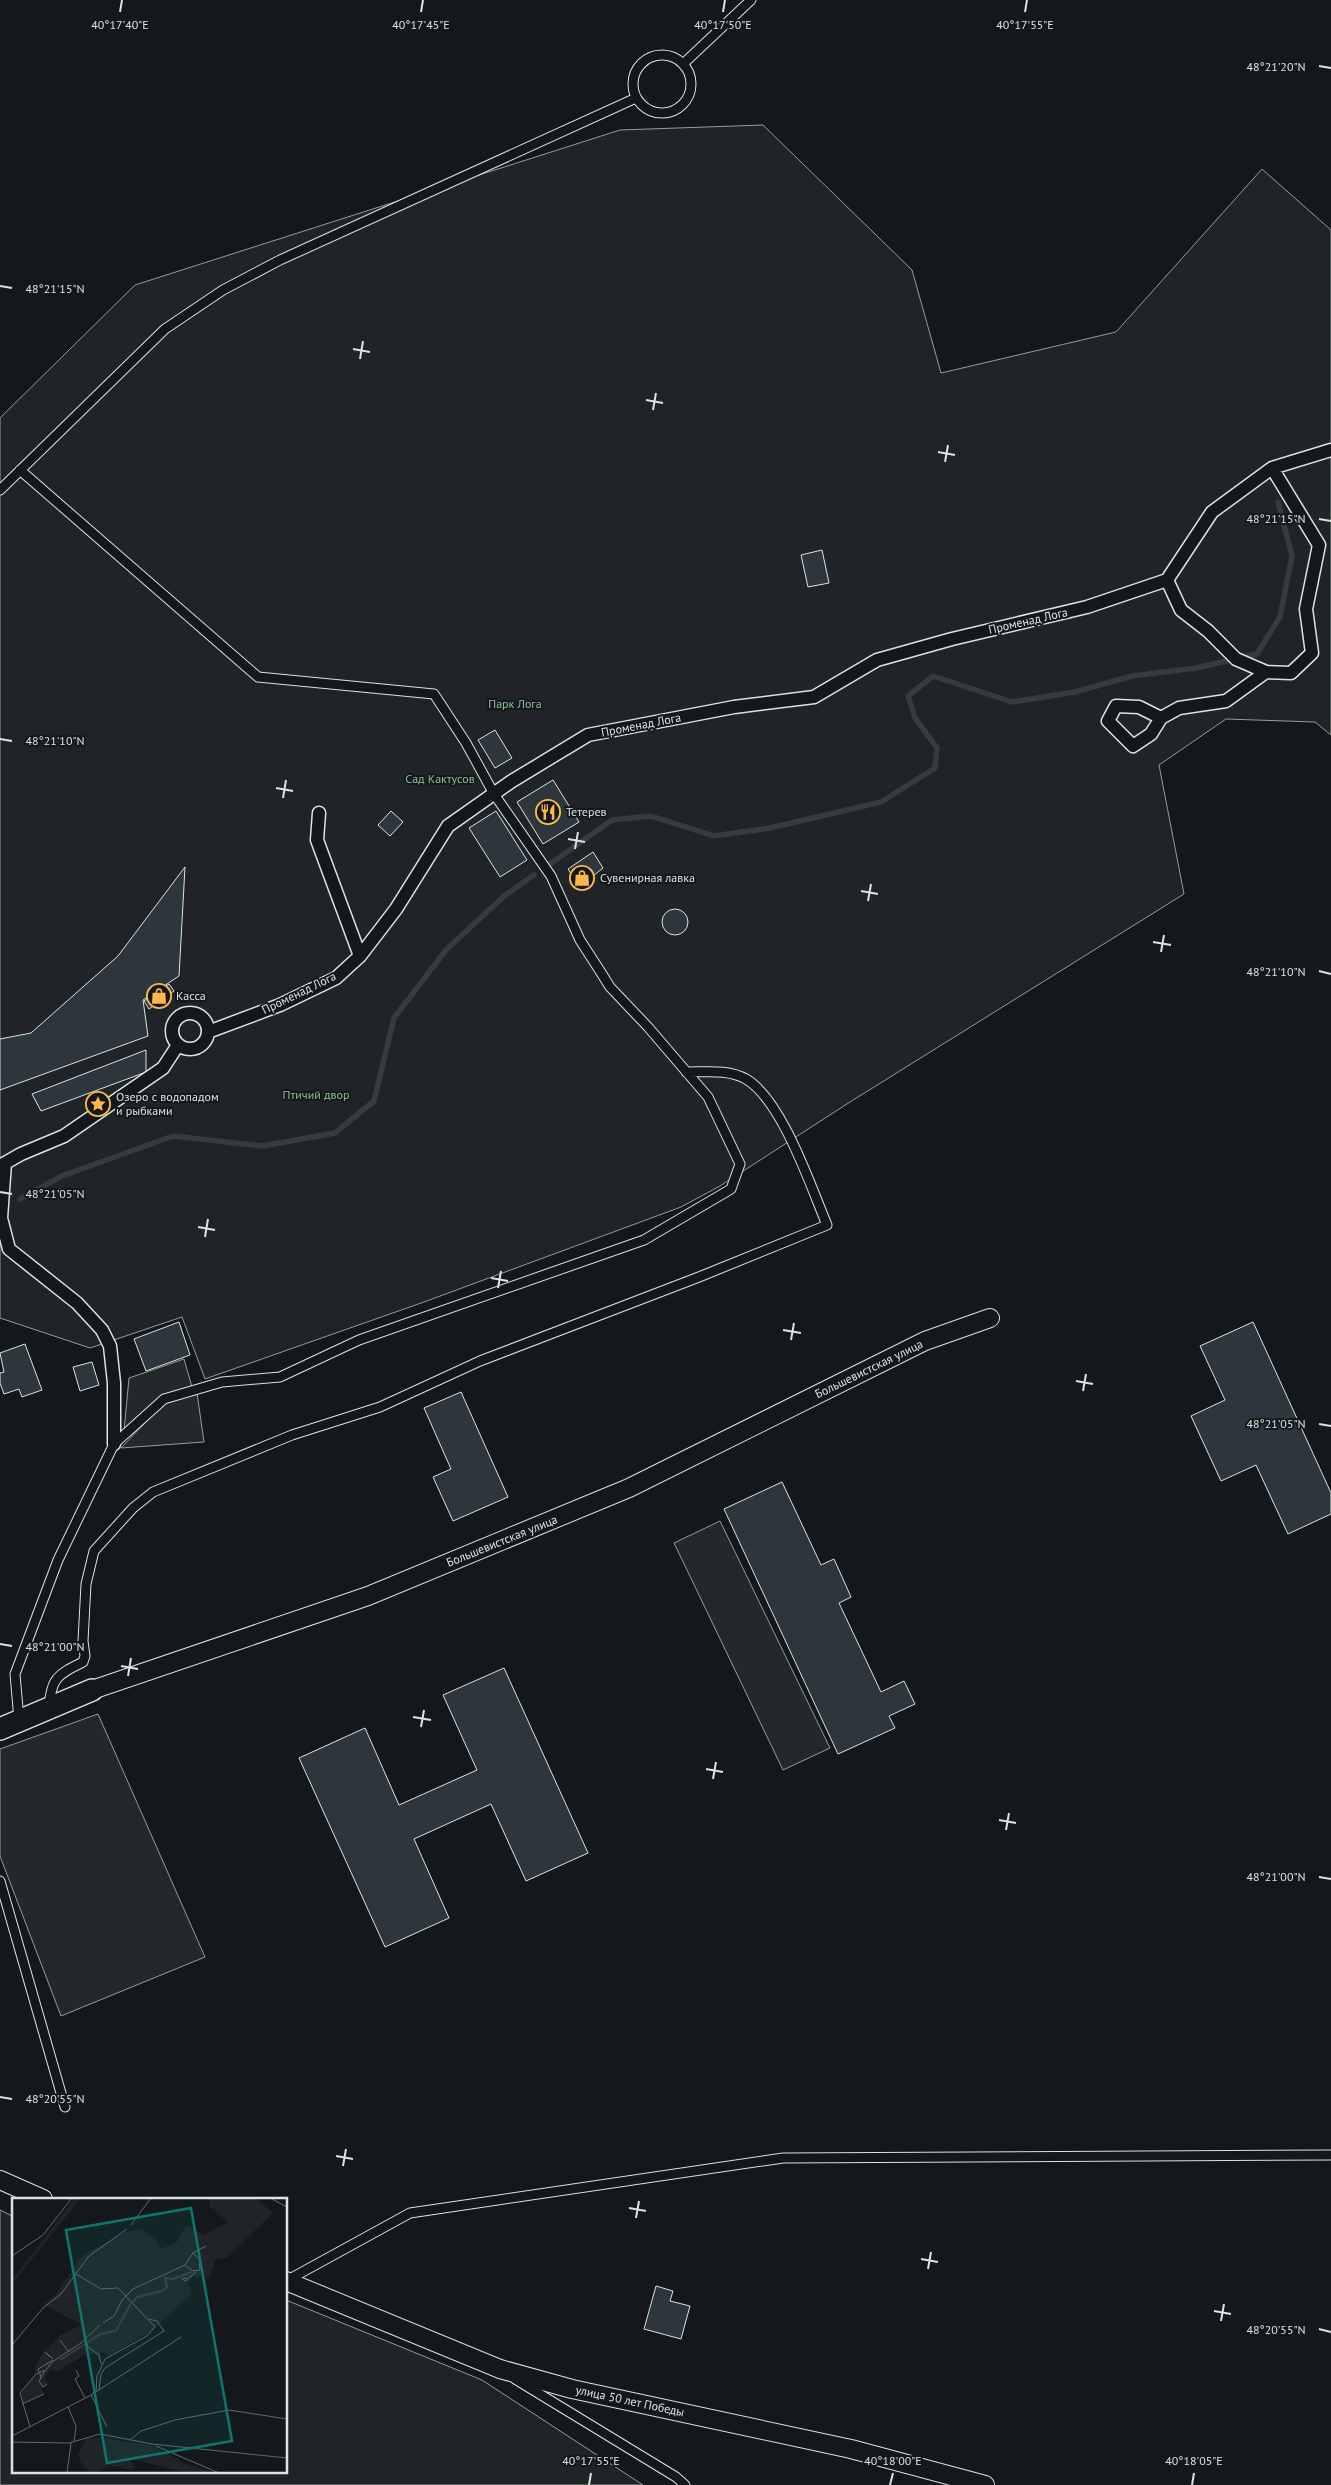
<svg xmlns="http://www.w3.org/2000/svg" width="1331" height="2485" font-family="'PT Sans',sans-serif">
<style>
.green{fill:#202428;stroke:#939e99}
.parking{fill:#24282b;stroke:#939e99}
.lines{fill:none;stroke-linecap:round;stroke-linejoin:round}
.stream{stroke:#363b3e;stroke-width:5.5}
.building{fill:#2c363c;stroke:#d8e6dc}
.service-casing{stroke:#d8e6dc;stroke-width:11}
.pedestrian-casing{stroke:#d8e6dc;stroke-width:15}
.minor-casing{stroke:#d8e6dc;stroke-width:20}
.tertiary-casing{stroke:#d8e6dc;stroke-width:24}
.service{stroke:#14181c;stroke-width:9}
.pedestrian{stroke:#14181c;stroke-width:12}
.minor{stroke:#14181c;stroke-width:18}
.tertiary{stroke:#14181c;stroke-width:21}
.ticks{fill:none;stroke:#d8e6dc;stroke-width:2}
.labels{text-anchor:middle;stroke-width:4;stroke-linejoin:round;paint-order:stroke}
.street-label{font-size:12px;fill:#d8e6dc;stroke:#14181c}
.park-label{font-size:12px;fill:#8ac095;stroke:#14181c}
.poi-label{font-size:12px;fill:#d8e6dc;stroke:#14181c;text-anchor:start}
.inset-river{fill:none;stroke:#363b3e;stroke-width:2.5}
.inset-road{fill:none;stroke:#626a69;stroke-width:1}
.view{fill:#0f766e;fill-opacity:0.15;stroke:#0f766e;stroke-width:2.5}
.inset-edge{fill:none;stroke:#d8e6dc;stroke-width:2.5}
.ticks-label{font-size:12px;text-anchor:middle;fill:#d8e6dc;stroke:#14181c;stroke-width:4;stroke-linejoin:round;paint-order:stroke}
</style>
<rect width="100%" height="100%" fill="#14181c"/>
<path class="green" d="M 763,125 L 912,270 L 941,373 L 1116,332 L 1262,169 L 1331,230 L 1331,735 L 1315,722 L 1226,719 L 1159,765 L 1184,894 L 850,1102 L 720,1186 L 681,1207 L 424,1302 L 205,1379 L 182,1317 L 90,1348 L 0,1318 L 0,418 L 135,285 L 620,130 Z
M 0,2210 L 14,2217 L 14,2471 L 286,2471 L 286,2300 L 482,2380 L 643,2485 L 0,2485 Z"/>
<path class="parking" d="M 184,1359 L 192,1387 L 164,1395 L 124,1431 L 129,1378 Z
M 197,1393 L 204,1442 L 121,1448 L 166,1401 Z
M 720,1521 L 830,1748 L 783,1770 L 674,1543 Z
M 98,1714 L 205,1957 L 61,2016 L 0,1856 L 0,1749 Z"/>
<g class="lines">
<path class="stream" d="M 550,864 L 612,820 L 651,816 L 714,836 L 770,828 L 881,802 L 935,768 L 937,748 L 915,718 L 908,696 L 933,676 L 1012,702 L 1075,692 L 1132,676 L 1196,668 L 1257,654 L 1280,617 L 1292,556 L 1278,502
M 20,1199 L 62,1176 L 173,1136 L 262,1146 L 335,1133 L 374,1101 L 394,1018 L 446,950 L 503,897 L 534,875"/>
</g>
<path class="building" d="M 822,550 L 829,583 L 808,587 L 801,555 Z
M 495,730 L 512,758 L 495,768 L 478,740 Z
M 553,780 L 579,822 L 543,844 L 517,802 Z
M 391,811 L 403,822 L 390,836 L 378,825 Z
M 496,811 L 527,860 L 500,877 L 469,828 Z
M 593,852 L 603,868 L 579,887 L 568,869 Z
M 185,867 L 179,976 L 143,1000 L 148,1036 L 0,1090 L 0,1039 L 31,1033 L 118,956 Z
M662 922a13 13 0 1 1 26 0a13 13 0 1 1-26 0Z
M 169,984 L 174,991 L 149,1009 L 144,1001 Z
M 146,1050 L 146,1072 L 41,1111 L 32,1094 Z
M 179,1322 L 190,1355 L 146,1371 L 134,1339 Z
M 1253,1322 L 1331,1493 L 1331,1514 L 1288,1534 L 1256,1465 L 1221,1481 L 1191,1416 L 1225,1400 L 1200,1346 Z
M 25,1344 L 42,1390 L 22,1397 L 19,1389 L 4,1394 L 0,1383 L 0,1373 L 4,1372 L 0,1353 Z
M 92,1362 L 99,1385 L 80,1391 L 73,1367 Z
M 461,1392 L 508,1497 L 453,1521 L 433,1477 L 451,1469 L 424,1408 Z
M 782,1482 L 821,1565 L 834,1559 L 851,1597 L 839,1603 L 881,1692 L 904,1681 L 915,1704 L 889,1716 L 895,1728 L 838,1754 L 724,1509 Z
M 504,1668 L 588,1853 L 526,1881 L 491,1804 L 414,1839 L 449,1918 L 385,1947 L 299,1758 L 365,1728 L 399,1805 L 477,1770 L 443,1695 Z
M 656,2286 L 673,2291 L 670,2301 L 690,2306 L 681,2339 L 644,2329 Z"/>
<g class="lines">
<defs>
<path id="service" d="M633 84a29 29 0 1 1 58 0a29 29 0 1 1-58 0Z
M 683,64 L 751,0
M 0,490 L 165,329 L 223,290 L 280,260 L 636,98
M 49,1708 C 51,1678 57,1675 83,1662 L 85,1656 L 83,1641 L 86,1584 L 94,1551 L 133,1508 L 153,1492 L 292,1435 L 380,1407 L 480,1361 L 699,1277 L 827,1225 C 811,1187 782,1100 746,1079 C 729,1069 706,1072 686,1072
M 19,1720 L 15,1674 L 58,1560 L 114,1444 L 164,1399 L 222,1382 L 280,1377 L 359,1340 L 644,1240 L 731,1189 L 740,1164 L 708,1097 L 648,1027 L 610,987 L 600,971 L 580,940 L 551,876 L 494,794 L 466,743 L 434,694 L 258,677 L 20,470
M 0,1881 L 65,2107
M 286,2281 L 410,2213 L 783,2158 L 1331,2155
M 515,2379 L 676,2477 L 685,2485"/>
<path id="pedestrian" d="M 1167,580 L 1181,610 L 1208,631 L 1236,659 L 1266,672 L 1291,673 L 1312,653 L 1306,609 L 1319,545 L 1272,468
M 1161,718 L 1139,707 L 1116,706 L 1108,721 L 1133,746 L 1151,734 L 1161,718 L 1179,708 L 1226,701 L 1266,672
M 319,813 L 317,840 L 360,956
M172 1031a18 18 0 1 1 36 0a18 18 0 1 1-36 0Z
M 208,1032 L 280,1005 L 336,978 L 360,956 L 396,909 L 448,826 L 512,781 L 588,735 L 734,707 L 814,697 L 877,660 L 952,639 L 1087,607 L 1167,580 L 1212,512 L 1272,468 L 1331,450
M 5,1163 L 1,1218 L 9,1249 L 77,1303 L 102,1330 L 110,1346 L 114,1383 L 114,1444
M 0,1166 L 21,1154 L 64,1136 L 163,1068 L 178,1045"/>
<path id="minor" d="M 92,1690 L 368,1596 L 629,1488 L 925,1341 L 990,1318
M 0,2180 L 43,2199
M 286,2281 L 500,2369 L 572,2389 L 851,2449 L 985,2485"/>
<path id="tertiary" d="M 0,1729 L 92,1690"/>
</defs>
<use href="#service" class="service-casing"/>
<use href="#pedestrian" class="pedestrian-casing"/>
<use href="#minor" class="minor-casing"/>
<use href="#tertiary" class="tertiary-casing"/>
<use href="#service" class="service"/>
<use href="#pedestrian" class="pedestrian"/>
<use href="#minor" class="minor"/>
<use href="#tertiary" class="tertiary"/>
</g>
<path class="ticks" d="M 120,12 L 122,0M 421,12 L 423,0M 723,12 L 725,0M 1025,12 L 1027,0M 1319,66 L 1331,68M 0,286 L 12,288M 353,349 L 370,352M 360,359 L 363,341M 646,400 L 663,403M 653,410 L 656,393M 938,452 L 955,455M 945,462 L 948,445M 1319,519 L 1331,521M 0,739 L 12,741M 276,788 L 293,791M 283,798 L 286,780M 568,839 L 585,842M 575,849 L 578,832M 861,891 L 878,894M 868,901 L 871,884M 1153,942 L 1171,945M 1161,952 L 1164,935M 1319,971 L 1331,974M 0,1192 L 12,1194M 198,1227 L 215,1230M 205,1237 L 208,1219M 491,1278 L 508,1281M 498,1288 L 501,1271M 783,1330 L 801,1333M 791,1340 L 794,1323M 1076,1381 L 1093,1384M 1083,1391 L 1086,1374M 1319,1424 L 1331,1426M 0,1644 L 12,1646M 121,1666 L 138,1669M 128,1676 L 131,1658M 413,1717 L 431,1720M 421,1727 L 424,1710M 706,1769 L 723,1772M 713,1779 L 716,1762M 999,1820 L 1016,1823M 1006,1830 L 1009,1813M 1319,1877 L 1331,1879M 0,2097 L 12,2099M 336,2156 L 353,2159M 343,2166 L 346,2149M 629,2208 L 646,2211M 636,2218 L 639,2201M 921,2259 L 938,2262M 928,2269 L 931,2252M 1214,2311 L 1231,2314M 1221,2321 L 1224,2304M 1319,2329 L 1331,2332M 589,2485 L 591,2473M 890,2485 L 893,2473M 1192,2485 L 1194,2473"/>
<defs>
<symbol id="restaurant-ring" viewBox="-11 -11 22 22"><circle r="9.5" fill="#14181c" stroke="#ffb74d" stroke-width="1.5"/><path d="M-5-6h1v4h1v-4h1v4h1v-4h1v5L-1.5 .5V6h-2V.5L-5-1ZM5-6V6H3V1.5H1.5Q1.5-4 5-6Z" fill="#ffb74d"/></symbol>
<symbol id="shop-ring" viewBox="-11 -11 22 22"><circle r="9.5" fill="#14181c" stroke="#ffb74d" stroke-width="1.5"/><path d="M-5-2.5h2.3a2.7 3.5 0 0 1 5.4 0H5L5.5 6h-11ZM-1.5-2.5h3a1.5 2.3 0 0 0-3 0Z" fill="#ffb74d"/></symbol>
<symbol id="sight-ring" viewBox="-11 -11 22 22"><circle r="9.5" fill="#14181c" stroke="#ffb74d" stroke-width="1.5"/><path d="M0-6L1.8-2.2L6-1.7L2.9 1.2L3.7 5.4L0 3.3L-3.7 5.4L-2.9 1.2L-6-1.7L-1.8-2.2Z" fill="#ffb74d"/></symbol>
</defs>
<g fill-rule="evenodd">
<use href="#restaurant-ring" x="534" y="798" width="28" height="28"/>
<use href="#shop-ring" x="568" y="864" width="28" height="28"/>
<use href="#shop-ring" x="145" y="982" width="28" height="28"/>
<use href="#sight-ring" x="84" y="1090" width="28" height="28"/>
</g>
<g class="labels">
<g class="street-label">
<text transform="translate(1028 621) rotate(-13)" y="4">Променад Лога</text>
<text transform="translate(641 725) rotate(-11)" y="4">Променад Лога</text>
<text transform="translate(299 993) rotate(-26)" y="4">Променад Лога</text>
<text transform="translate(869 1369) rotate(-26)" y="4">Большевистская улица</text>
<text transform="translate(502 1541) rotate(-22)" y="4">Большевистская улица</text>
<text transform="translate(630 2401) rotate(12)" y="4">улица 50 лет Победы</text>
</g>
<g class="park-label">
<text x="515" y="708">Парк Лога</text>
<text x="440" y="783">Сад Кактусов</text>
<text x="316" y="1099">Птичий двор</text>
</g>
<g class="poi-label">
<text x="566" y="816">Тетерев</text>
<text x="600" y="882">Сувенирная лавка</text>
<text x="176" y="1000">Касса</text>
<text x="116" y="1101">Озеро с водопадом<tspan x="116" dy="14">и рыбками</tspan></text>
</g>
</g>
<g transform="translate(12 2198)">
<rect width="275" height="275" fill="#14181c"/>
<path d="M 63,0 L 69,0 L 0,86 L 0,82 ZM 198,0 L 244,0 L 261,15 L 216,59 L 203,62 L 197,82 L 189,78 L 181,79 L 176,85 L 180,96 L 138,134 L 96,158 L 93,153 L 85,157 L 74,156 L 44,174 L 39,171 L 33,180 L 36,186 L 29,191 L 32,195 L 10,205 L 9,196 L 23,177 L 23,168 L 32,153 L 50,136 L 70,127 L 31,106 L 43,97 L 71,57 L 114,34 L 128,31 L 144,42 L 149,51 L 164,45 L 175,27 L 192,37 L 216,24 L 197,8 ZM 79,239 L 139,247 L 175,266 L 203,275 L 175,275 L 120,261 L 118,263 L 123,269 L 119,272 L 97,267 L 88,273 L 78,273 L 69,265 L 66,256 L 74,241 Z" fill="#202428"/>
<path class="inset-river" d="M 121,104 L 125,99 L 150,93 L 155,89 L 153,80 L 161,81 L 180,74M 76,144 L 89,136 L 104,133 L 119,105M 48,162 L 73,146"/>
<path class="inset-road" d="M 258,0 L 275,9M 119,27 L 139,0M 0,58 L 31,37 L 60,0M 173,67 L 181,73 L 188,72 L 187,61 L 181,55M 64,76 L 89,91 L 106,90 L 143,129 L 135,138 L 93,161 L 85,178 L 84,193M 175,80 L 170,81 L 173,83 L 184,74M 91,125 L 102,118 L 110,102 L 121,91 L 173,67 L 181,55 L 194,48M 74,141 L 76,149 L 87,157 L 89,166M 48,142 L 57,154M 0,147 L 31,110 L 49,96 L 77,58 L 115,31M 38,159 L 33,154 L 41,161M 64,172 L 67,178 L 63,181 L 73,200M 33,173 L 27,183 L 31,189 L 35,186M 29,179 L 26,171 L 41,162M 87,192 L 89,176 L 93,170 L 152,133 L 145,123 L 136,121M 79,197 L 95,229M 10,206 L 32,196M 56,209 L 64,228 L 62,244M 18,229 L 8,195 L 24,176 L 34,172 L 40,164 L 69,145 L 88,127M 0,238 L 79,197 L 169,139M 119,241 L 129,233 L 163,222 L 217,212 L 275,221M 0,244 L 57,245 L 88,236 L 140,246 L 275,260M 144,248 L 207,275M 55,275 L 59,245"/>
<path class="view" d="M 179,10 L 220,243 L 95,265 L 54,32 Z"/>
<rect width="275" height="275" class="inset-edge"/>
</g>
<g class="ticks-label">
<text x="120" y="29">40°17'40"E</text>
<text x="421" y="29">40°17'45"E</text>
<text x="723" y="29">40°17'50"E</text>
<text x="1025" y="29">40°17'55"E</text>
<text x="1276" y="71">48°21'20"N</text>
<text x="55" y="293">48°21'15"N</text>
<text x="1276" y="523">48°21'15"N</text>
<text x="55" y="745">48°21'10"N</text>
<text x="1276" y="976">48°21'10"N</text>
<text x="55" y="1198">48°21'05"N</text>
<text x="1276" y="1428">48°21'05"N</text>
<text x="55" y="1651">48°21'00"N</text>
<text x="1276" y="1881">48°21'00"N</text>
<text x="55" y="2103">48°20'55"N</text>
<text x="1276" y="2334">48°20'55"N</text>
<text x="591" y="2465">40°17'55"E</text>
<text x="893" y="2465">40°18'00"E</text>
<text x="1194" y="2465">40°18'05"E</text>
</g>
</svg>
